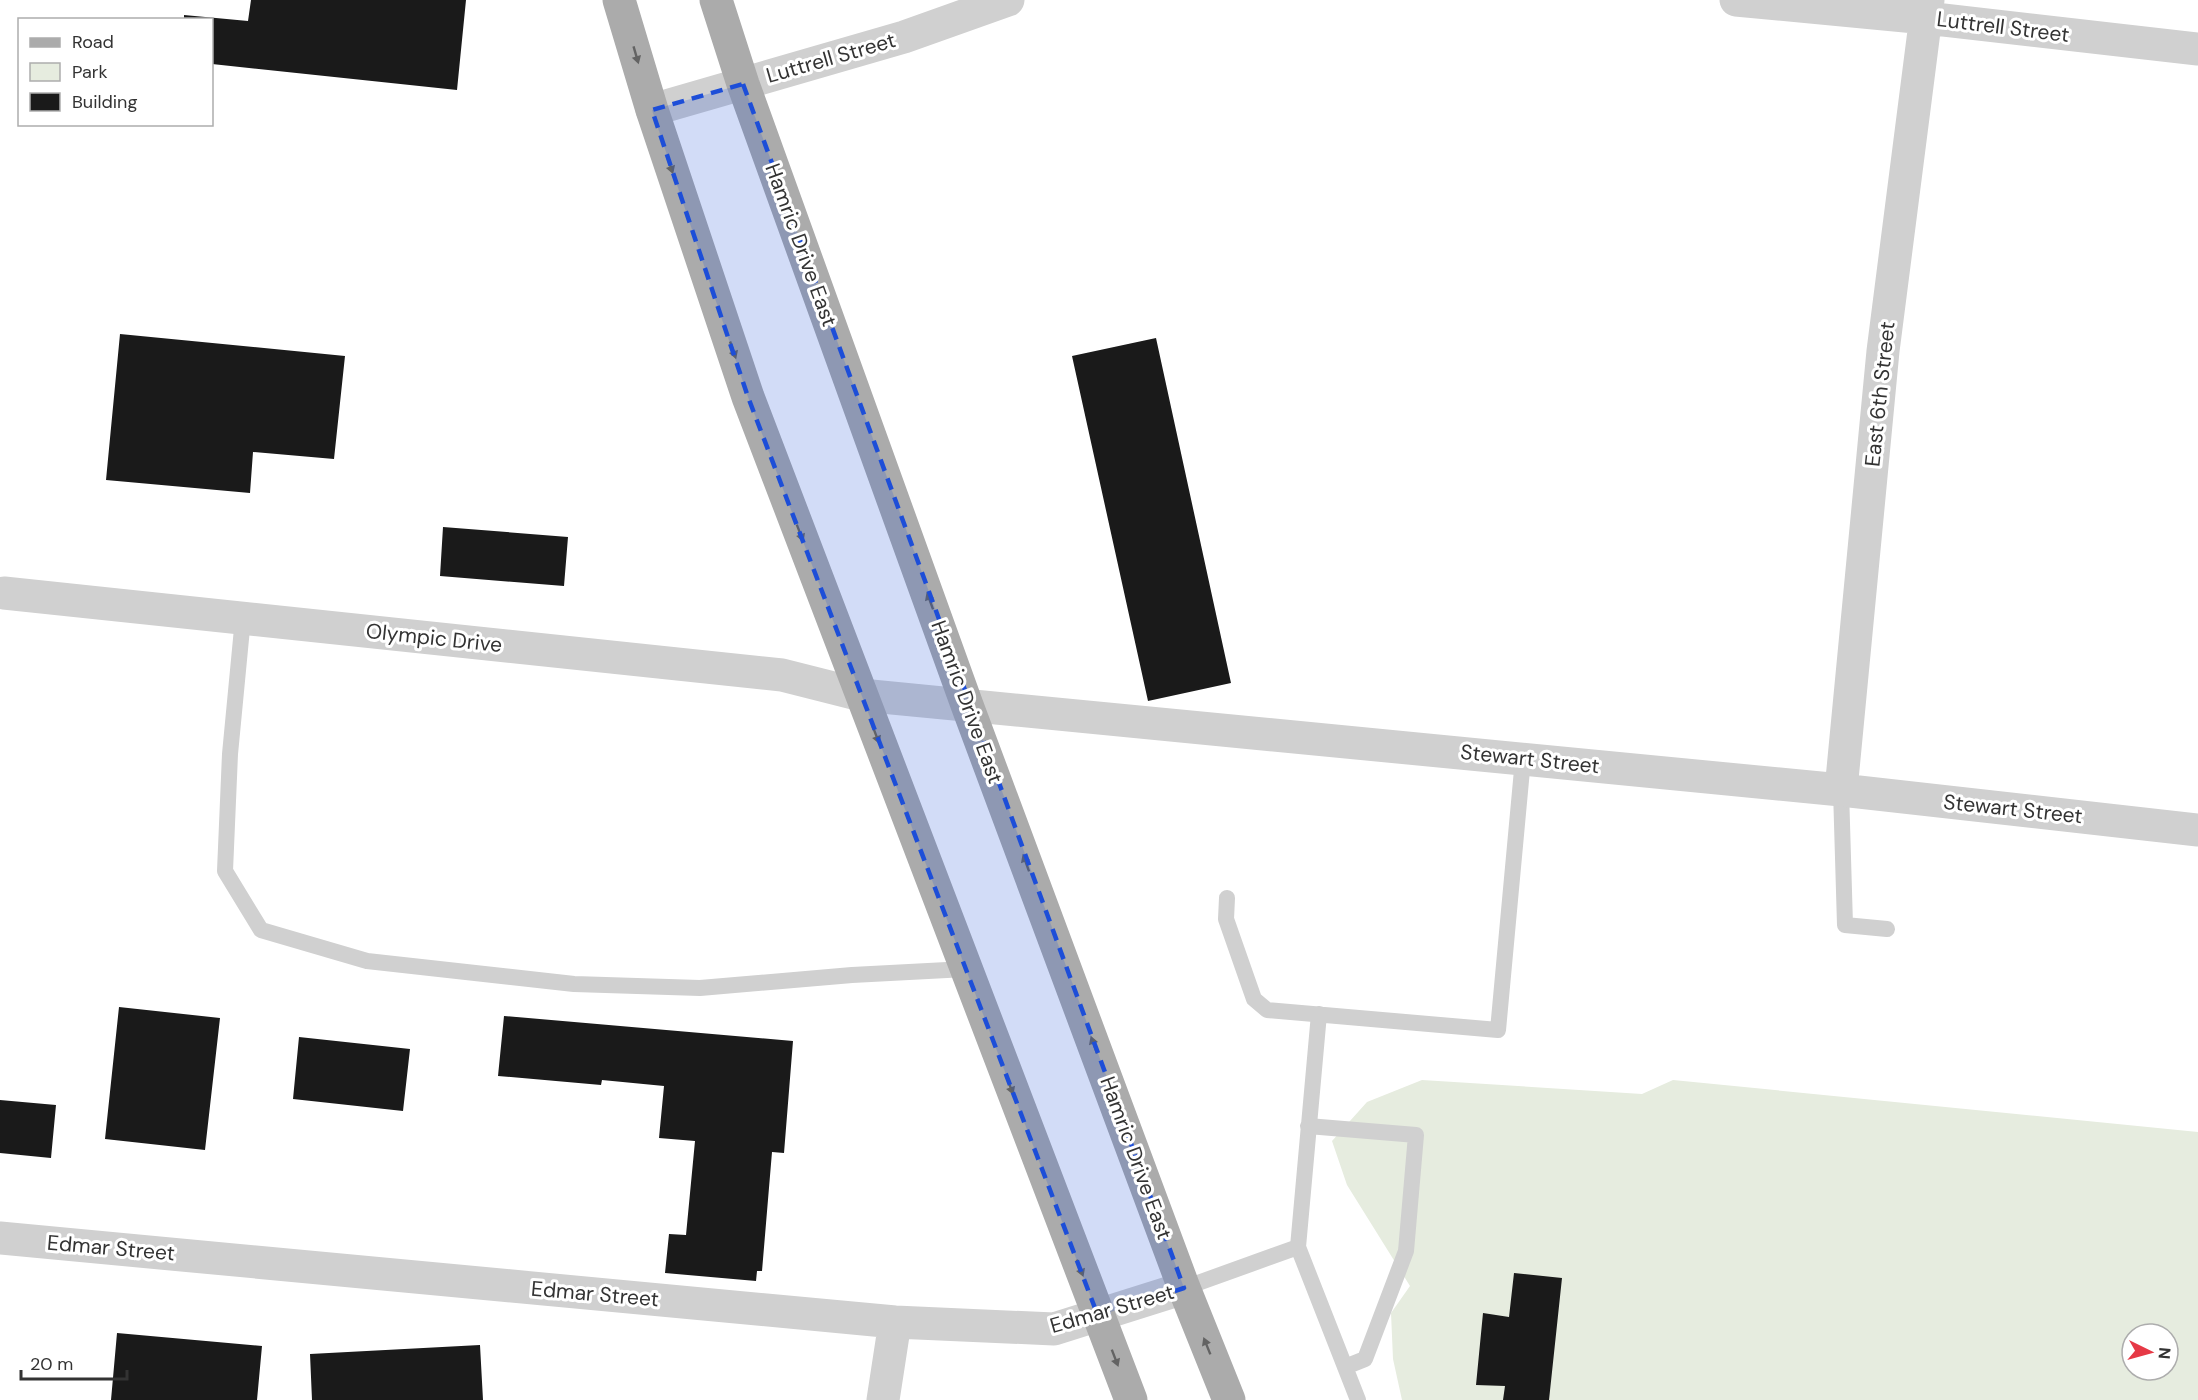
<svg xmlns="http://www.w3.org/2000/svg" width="2198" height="1400" font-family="'DM Sans',sans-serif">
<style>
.green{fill:#e6ecdf;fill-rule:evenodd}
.building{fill:#1a1a1a}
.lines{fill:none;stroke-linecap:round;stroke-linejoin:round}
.service{stroke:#d0d0d0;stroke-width:16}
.minor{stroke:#d0d0d0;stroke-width:33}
.primary{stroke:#ababab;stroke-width:33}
.oneway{fill:#636363}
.marked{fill:#1d4ed8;fill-opacity:0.2;stroke:#1d4ed8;stroke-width:4.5;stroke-dasharray:12 8;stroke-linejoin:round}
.labels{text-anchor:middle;stroke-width:6;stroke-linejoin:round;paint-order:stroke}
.street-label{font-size:21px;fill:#333;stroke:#fff}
</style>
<rect width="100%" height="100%" fill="#fff"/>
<path class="green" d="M 1422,1080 L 1642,1094 L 1673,1080 L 2198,1132 L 2198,1400 L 1402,1400 L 1393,1359 L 1391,1313 L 1410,1286 L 1347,1185 L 1332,1141 L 1367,1102 ZM 2132,1334 L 2168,1334 L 2168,1370 L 2132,1370 Z"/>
<path class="building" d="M 251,0 L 466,0 L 457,90 L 212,64 L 212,20 L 184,20 L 184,15 L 248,21 Z
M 120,334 L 345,356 L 334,459 L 253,452 L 250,493 L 106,480 Z
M 1156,338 L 1231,683 L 1148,701 L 1072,356 Z
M 443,527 L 568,537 L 564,586 L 440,576 Z
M 119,1007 L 220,1018 L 205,1150 L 105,1139 Z
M 504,1016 L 793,1041 L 784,1153 L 772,1152 L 762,1271 L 757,1271 L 756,1281 L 665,1273 L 669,1234 L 686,1235 L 695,1141 L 659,1138 L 664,1086 L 602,1080 L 601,1085 L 498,1076 Z
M 299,1037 L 410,1049 L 403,1111 L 293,1099 Z
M 0,1100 L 56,1105 L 51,1158 L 0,1153 Z
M 1514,1273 L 1562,1278 L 1549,1400 L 1503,1400 L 1505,1386 L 1476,1385 L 1483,1313 L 1509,1317 Z
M 117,1333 L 262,1346 L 257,1400 L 111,1400 Z
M 480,1345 L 483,1400 L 312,1400 L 310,1354 Z"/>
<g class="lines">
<path class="service" d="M 243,618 L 230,754 L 225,871 L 261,930 L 367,961 L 574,984 L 700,988 L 852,975 L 966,969
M 1841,790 L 1845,925 L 1887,929
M 1227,898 L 1226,919 L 1254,999 L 1267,1010 L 1498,1030 L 1523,759
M 1319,1014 L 1298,1247 L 1358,1400
M 1308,1126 L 1416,1135 L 1406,1251 L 1365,1359 L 1345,1367
M 1184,1288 L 1298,1247"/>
<path class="minor" d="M 1736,0 L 1926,18 L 2198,49
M 652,110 L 904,37 L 1008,0
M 4,593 L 782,675 L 861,695 L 1841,790 L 2198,830
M 1841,790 L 1883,351 L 1928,0
M 0,1238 L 895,1322 L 1054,1329 L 1184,1288
M 883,1400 L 895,1322"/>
<path class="primary" d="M 619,0 L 652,110 L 748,397 L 1131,1400
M 716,0 L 743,84 L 967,705 L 1184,1288 L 1229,1400"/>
</g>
<defs><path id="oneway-solid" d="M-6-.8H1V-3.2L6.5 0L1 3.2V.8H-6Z" transform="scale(1.5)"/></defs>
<g class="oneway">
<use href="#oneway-solid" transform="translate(636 55) rotate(74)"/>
<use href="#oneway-solid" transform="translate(670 165) rotate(71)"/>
<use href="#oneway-solid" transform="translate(733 350) rotate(71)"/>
<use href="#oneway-solid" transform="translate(800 533) rotate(69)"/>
<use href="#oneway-solid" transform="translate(930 601) rotate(-110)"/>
<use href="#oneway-solid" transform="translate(876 735) rotate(69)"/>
<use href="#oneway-solid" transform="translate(1026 863) rotate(-110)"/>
<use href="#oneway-solid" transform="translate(1094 1045) rotate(-110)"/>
<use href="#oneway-solid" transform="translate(1010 1086) rotate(69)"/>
<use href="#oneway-solid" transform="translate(1080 1268) rotate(69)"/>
<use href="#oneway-solid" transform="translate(1207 1346) rotate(-112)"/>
<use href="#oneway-solid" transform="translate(1115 1358) rotate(69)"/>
</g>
<path class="marked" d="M 743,84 L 1184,1288 L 1098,1316 L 748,397 L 652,110 Z"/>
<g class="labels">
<g class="street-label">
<text transform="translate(2003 27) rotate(7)" y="7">Luttrell Street</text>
<text transform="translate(831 58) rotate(-16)" y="7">Luttrell Street</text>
<text transform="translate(801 245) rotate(70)" y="7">Hamric Drive East</text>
<text transform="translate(1880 394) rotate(-84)" y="7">East 6th Street</text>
<text transform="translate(434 638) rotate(6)" y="7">Olympic Drive</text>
<text transform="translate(967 702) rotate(70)" y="7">Hamric Drive East</text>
<text transform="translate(1530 759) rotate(6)" y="7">Stewart Street</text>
<text transform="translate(2013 809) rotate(6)" y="7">Stewart Street</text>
<text transform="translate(1136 1158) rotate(70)" y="7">Hamric Drive East</text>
<text transform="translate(111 1248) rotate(5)" y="7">Edmar Street</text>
<text transform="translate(595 1294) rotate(5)" y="7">Edmar Street</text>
<text transform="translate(1112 1309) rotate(-16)" y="7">Edmar Street</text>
</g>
</g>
<rect x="18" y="18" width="195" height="108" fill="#ffffff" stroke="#adadad" stroke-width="1.5"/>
<rect x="30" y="38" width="30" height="9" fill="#ababab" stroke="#adadad" stroke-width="1.5"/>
<text x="72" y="48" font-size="18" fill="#333333">Road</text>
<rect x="30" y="63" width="30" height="18" fill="#e6ecdf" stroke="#adadad" stroke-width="1.5"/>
<text x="72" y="78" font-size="18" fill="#333333">Park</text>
<rect x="30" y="93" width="30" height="18" fill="#1a1a1a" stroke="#adadad" stroke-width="1.5"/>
<text x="72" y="108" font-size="18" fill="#333333">Building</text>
<g transform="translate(2150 1352) rotate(95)"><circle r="28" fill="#ffffff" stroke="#adadad" stroke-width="1.5"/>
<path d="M0-4.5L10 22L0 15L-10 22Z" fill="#e63946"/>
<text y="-9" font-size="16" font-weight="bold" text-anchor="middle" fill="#333333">N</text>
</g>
<path d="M21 1370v9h106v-9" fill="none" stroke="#333333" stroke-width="3"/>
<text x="30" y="1370" font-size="18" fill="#333333" stroke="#ffffff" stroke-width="4.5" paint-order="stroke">20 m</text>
</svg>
